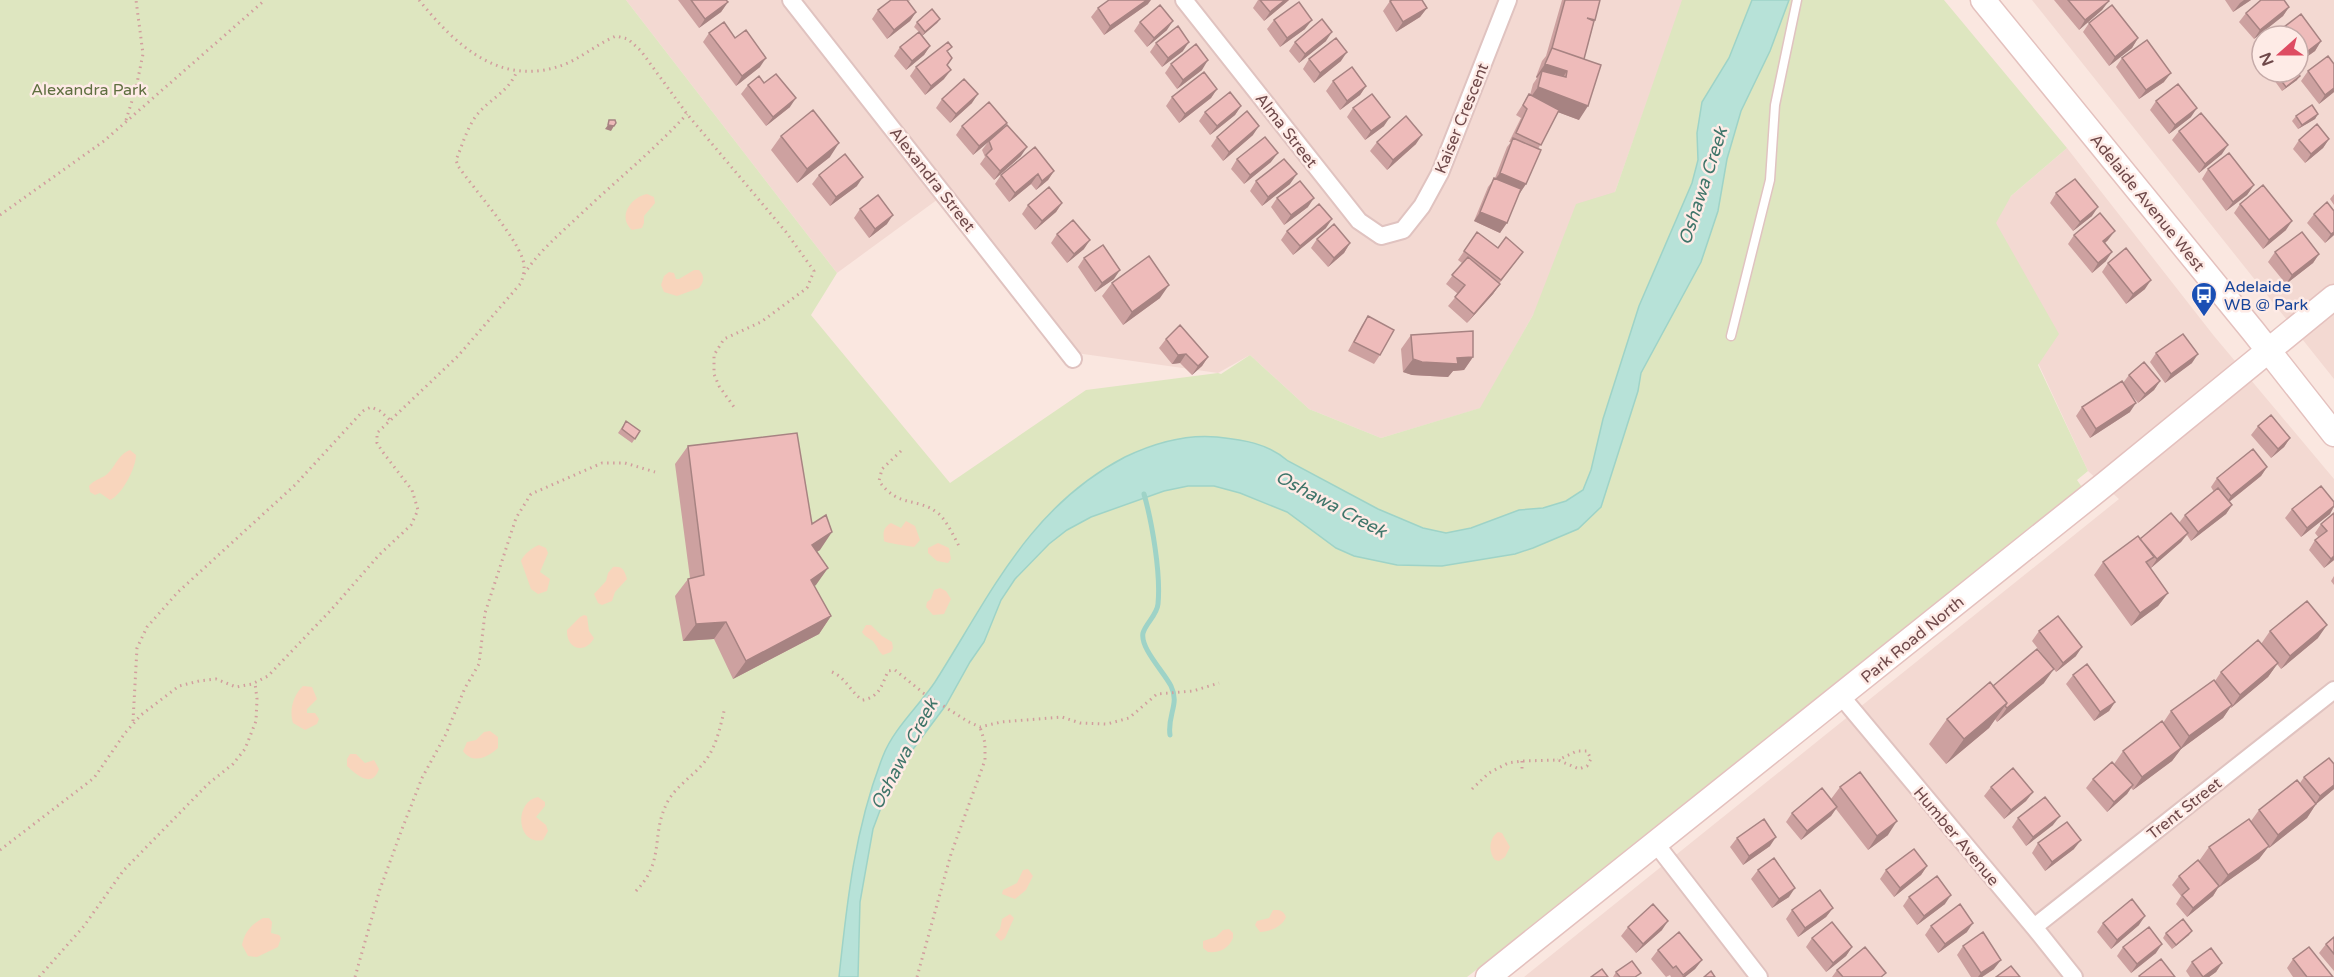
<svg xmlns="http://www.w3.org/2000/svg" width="2334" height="977" font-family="'Varela Round',sans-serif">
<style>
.residential{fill:#f3d9d2;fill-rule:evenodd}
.green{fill:#dee6c0}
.sand{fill:#f8d5bc}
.water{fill:#b7e2d8;stroke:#9ed3c7;stroke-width:1.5}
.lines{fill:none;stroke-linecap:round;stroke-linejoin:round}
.stream{stroke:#9ed3c7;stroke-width:5}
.lane-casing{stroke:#e0c3c0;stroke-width:11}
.street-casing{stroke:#e0c3c0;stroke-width:20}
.secondary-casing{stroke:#e4c1be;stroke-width:27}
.path{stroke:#d29e9e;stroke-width:3;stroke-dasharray:1.5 4.5;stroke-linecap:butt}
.lane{stroke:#fff;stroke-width:8}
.street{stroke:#fff;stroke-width:16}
.secondary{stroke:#fff;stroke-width:24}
.wall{fill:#cda1a0}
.shaded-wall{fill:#a78382}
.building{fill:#eebbba;stroke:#a78382;stroke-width:1.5}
.labels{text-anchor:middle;stroke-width:5;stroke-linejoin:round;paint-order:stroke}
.park-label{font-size:16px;fill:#5f6f40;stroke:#feebe6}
.street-label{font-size:16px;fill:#6f494a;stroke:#feebe6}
.transit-label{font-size:16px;fill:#164399;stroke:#feebe6;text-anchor:start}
.water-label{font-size:18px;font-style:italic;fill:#3f756a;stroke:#feebe6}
</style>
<rect width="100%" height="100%" fill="#fae7e0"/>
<path class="residential" d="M 626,0 L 1683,0 L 1615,192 L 1533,315 L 1481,408 L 1381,438 L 1309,409 L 1250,355 L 1218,373 L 1069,352 L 945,194 L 837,273 Z
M 2032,0 L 2334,0 L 2334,379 ZM 2262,36 L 2298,36 L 2298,72 L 2262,72 Z
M 2067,148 L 2214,336 L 2334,479 L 2334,977 L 1524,977 L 2119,499 L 2088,471 L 1975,227 Z"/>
<path class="green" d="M 0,0 L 626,0 L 837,273 L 811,315 L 950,483 L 1086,390 L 1218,373 L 1221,374 L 1250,355 L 1309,409 L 1381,438 L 1480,408 L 1533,315 L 1576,204 L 1615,192 L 1682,0 L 1944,0 L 2067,148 L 2011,196 L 1996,223 L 2059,334 L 2038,365 L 2088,471 L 2077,480 L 2091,500 L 1467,977 L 0,977 Z"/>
<path class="sand" d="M 647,194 L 654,197 L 655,203 L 644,216 L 644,223 L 642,228 L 632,230 C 617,217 631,197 647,194 Z
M 694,270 L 699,270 C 705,276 704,282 699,288 L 677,296 L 664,292 L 661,285 L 664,276 L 669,272 L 674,273 L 676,279 L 679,279 Z
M 130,450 L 136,455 C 136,468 122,495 110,500 L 100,493 L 95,495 L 90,492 L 89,486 C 94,480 100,479 106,475 C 116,467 117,455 130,450 Z
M 906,521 L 915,526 L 920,540 L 914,547 C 909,546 886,543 884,541 C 883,532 883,528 891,523 L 901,528 Z
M 938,543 L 949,548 L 951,559 L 948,563 L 937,561 L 928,553 L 928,548 Z
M 539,545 L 546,548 L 548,553 L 540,572 L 550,579 L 547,591 L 538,594 L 531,589 L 521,561 C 523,555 533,547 539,545 Z
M 613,567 C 623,566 624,570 627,579 L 615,592 L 612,601 L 602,605 L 598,603 L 594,594 L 606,581 L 608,573 Z
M 940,588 L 946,591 L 951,599 L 944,614 L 933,615 L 926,607 L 927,602 L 931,599 L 934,590 Z
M 584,615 L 587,616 L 589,631 L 594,638 C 585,655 566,649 567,630 L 580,617 Z
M 866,625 L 871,625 L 882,636 L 892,642 L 893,648 L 891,652 L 883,655 C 878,651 879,649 875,644 C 872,638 866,639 862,632 Z
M 303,686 L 312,687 L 317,699 L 307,709 L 307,713 L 315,713 L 319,719 L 317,724 L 305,730 L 293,723 C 289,711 293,695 303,686 Z
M 490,731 L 498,737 L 498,748 C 488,757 473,765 463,751 L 467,742 L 476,740 L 484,732 Z
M 350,754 L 356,754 L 365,763 L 374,760 L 379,769 C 372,789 357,775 347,766 L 347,759 Z
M 538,797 L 545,802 L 545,806 L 536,817 L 546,825 L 548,831 L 543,840 C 517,846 513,802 538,797 Z
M 1498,832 L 1502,833 L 1510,847 L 1505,857 L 1499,861 L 1495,860 C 1488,852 1489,838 1498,832 Z
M 1028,869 L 1033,876 L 1026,890 L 1015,899 L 1002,894 L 1003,890 L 1017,883 L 1023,870 Z
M 1273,910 C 1280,910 1283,910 1286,917 C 1282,927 1271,931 1260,932 L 1255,925 L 1257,921 L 1269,918 Z
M 1010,914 L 1014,918 L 1005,938 L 1001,941 L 995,935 L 1000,929 L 1002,919 Z
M 263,918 L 269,918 L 272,922 L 271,933 L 279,935 L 281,938 L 278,947 L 257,957 L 248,956 L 242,945 C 245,931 251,925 263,918 Z
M 1229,929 L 1233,933 L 1233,938 C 1228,949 1220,953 1208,952 L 1203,948 L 1203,941 L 1216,937 L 1223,930 Z"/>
<path class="water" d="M 1752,0 L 1789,0 L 1770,51 L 1741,111 L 1727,159 L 1718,211 L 1701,262 L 1641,373 L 1638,391 L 1601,507 L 1578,529 L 1533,548 L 1515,554 L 1442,566 L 1397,565 L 1354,556 L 1336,548 L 1287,512 L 1240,493 L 1214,486 L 1188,486 L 1164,491 L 1091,517 L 1067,530 L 1049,544 L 1015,579 L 1001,600 L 984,642 L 970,662 L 946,705 L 905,760 L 882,805 L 873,829 L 860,902 L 858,977 L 839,977 C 847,901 855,827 883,756 C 894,728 919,706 935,682 C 991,594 1029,507 1125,457 C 1154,443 1185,434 1217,437 C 1244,440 1267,443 1288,461 L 1378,509 L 1423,528 L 1446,533 L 1471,528 L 1519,510 L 1543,508 L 1566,501 L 1583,490 L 1591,470 L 1603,419 L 1639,306 L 1692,183 L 1698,160 L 1697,133 L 1702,102 L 1729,58 Z"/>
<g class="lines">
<path class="stream" d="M 1144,494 C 1152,522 1161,574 1158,604 C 1157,615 1146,623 1143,633 C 1140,648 1164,672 1171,686 C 1180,704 1167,715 1170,735"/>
<defs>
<path id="lane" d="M 1731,336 L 1770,180 L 1775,105 L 1797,0"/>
<path id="street" d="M 791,0 L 1073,359
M 1184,0 L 1359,221 L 1381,236 L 1403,230 L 1422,206 L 1440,173 L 1508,0
M 1841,696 L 2034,927 L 2074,977
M 1656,844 L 1759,977
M 2034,927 L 2334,690"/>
<path id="secondary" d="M 1983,0 L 2253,331 L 2334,434
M 1488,977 L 2105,484 L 2334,297"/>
</defs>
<use href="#lane" class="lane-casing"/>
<use href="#street" class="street-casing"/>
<use href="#secondary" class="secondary-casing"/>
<path class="path" d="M 419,0 C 457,47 503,90 568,63 C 585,55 599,43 616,36 L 628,39 L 641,51 L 687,114 L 786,232 L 814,271 L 807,288 L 761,322 L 724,339 L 714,355 L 714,374 L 719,386 L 734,407
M 126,120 L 136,88 L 143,54 L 136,0
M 0,215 L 104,141 L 265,0
M 524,274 C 540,250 561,233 582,213 C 617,180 654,150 687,114
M 901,451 L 882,469 L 879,481 C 899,509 917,496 939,514 C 948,523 953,535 959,546
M 832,672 C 846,678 850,691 862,700 C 879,698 882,685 888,671 L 895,670 L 921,691
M 923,693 L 967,721 L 980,727 L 1001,722 L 1062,717 L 1080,723 L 1107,724 L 1129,718 L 1157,694 L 1193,691 L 1219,683
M 133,721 L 137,648 L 147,627 L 178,592 L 295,485 L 363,411 L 371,407 L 380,411 L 390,420
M 1522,761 L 1522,772
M 1472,789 L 1489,773 L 1508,763 L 1522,761 L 1558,760 L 1579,769 L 1587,766 L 1591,759 L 1587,751 L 1577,751 L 1558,760
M 0,850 L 94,778 L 125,733 L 141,715 L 179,686 L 199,681 L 216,679 L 236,687 L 252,684 L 268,676 L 331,610 L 379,555 L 411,525 L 418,510 L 412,490 L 382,451 L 377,443 L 377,433 L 458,356 L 521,283 C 524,274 525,268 523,260 C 515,235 474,189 458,166 L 456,160 C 462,146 467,128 476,116 C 490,98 508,93 517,71
M 636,891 C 666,860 650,834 668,801 C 676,787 690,778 701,766 C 716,750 720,728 725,707
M 39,977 L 84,926 L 123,871 L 208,784 L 233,764 L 245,749 L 256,721 L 257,699 L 255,683
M 355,977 L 380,889 L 402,829 L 422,778 L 446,734 L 465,688 L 479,664 L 485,613 L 516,518 L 531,494 L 602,463 L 625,463 L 655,472
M 917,977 L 951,854 L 985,760 L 985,743 L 980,727"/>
<use href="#lane" class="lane"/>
<use href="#street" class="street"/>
<use href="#secondary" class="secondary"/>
</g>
<path class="wall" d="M 678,0 L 726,0 L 728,2 L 721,12 L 699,28 Z
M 910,0 L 908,2 L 916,12 L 910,21 L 887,39 L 872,19 L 878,10 Z
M 1258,0 L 1289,0 L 1264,21 L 1253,8 Z
M 1562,0 L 1600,0 L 1584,59 L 1579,120 L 1558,112 L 1538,149 L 1526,184 L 1520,192 L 1500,233 L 1474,221 L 1488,187 L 1495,178 L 1507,147 L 1511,142 L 1509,142 L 1521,118 L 1516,115 L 1523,104 L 1529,94 L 1530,95 L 1533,84 L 1537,78 L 1536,77 L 1542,61 L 1546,56 Z
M 2054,0 L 2108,0 L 2102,10 L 2079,30 Z
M 2225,0 L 2251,0 L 2233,12 Z
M 1390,1 L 1427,8 L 1420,17 L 1396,32 L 1383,11 Z
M 1148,4 L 1104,35 L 1091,17 L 1098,8 Z
M 2289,7 L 2283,16 L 2254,39 L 2239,22 L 2246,13 Z
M 940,19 L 937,23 L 922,36 L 930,46 L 924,55 L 906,70 L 894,56 L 900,47 L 919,32 L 914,27 L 917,22 Z
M 1274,20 L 1305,29 L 1280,47 L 1267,29 Z
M 1140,22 L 1167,30 L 1147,47 L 1134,31 Z
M 2089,23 L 2138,38 L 2132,48 L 2109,66 L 2083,32 Z
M 2284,27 L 2321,41 L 2315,51 L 2298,63 L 2298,36 L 2278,36 Z
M 709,33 L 735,38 L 760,67 L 736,86 L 703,42 Z
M 1326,41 L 1299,63 L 1289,51 L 1295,42 Z
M 1156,43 L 1183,51 L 1162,67 L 1150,52 Z
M 948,52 L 944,79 L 925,95 L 910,76 L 916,67 Z
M 2122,58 L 2164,82 L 2139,99 L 2116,67 Z
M 1309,59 L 1341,61 L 1314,83 L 1303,69 Z
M 1171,64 L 1202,70 L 1177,89 L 1165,73 Z
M 2308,71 L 2334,92 L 2319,104 L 2301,81 Z
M 2277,75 L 2297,80 L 2282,91 L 2274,80 Z
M 1333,81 L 1366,86 L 1360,95 L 1340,110 L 1326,91 Z
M 764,83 L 790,107 L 766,126 L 741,94 L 748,85 Z
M 1217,89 L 1211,98 L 1179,123 L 1166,106 L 1172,97 Z
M 942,99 L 972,103 L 950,123 L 936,108 Z
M 2156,101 L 2191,117 L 2169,134 L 2150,110 Z
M 1241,106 L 1235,115 L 1210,135 L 1199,121 L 1205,112 Z
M 1353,108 L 1384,126 L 1365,140 L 1347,117 Z
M 2318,114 L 2315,119 L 2298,129 L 2292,121 L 2296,116 Z
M 962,126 L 1001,130 L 1021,156 L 994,180 L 980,164 L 985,157 L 982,150 L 988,142 L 973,155 L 956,135 Z
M 2179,131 L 2222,154 L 2199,173 L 2172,140 Z
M 1253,135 L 1223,161 L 1211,146 L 1217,137 Z
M 781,136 L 830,157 L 797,183 L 771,150 Z
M 2329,139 L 2323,148 L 2305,163 L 2293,149 L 2299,140 Z
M 1377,142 L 1416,144 L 1387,170 L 1370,151 Z
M 1237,159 L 1271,162 L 1244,184 L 1231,169 Z
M 2208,169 L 2254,185 L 2247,195 L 2226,211 L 2202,179 Z
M 1054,171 L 1048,180 L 1036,190 L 1031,184 L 1009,202 L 995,184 L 1001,175 Z
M 819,175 L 857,186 L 830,206 L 812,184 Z
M 1256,181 L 1290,184 L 1262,206 L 1250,191 Z
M 2056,193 L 2092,216 L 2073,231 L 2050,203 Z
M 2334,194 L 2334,205 L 2330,199 Z
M 1277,198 L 1308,207 L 1284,225 L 1271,207 Z
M 1062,203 L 1056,212 L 1035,230 L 1022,214 L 1028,205 Z
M 2240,204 L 2286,230 L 2263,249 L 2234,213 Z
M 860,209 L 887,224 L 869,238 L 854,218 Z
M 2314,214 L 2334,235 L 2325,243 L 2307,223 Z
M 1326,228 L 1293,255 L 1281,240 L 1287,231 Z
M 1477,232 L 1498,248 L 1523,252 L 1499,284 L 1500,284 L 1493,294 L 1467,323 L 1448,306 L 1458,294 L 1446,284 L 1462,263 L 1458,260 Z
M 1057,234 L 1084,249 L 1067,263 L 1051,243 Z
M 2074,235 L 2108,240 L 2105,243 L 2106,261 L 2092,273 L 2068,244 Z
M 1317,239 L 1350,243 L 1344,253 L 1328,267 L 1311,248 Z
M 2275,252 L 2319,254 L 2313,263 L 2286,284 L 2268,262 Z
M 1084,258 L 1114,279 L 1095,292 L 1078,267 Z
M 2108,263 L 2145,289 L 2126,304 L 2102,272 Z
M 1112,283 L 1160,298 L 1123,325 L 1102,296 Z
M 1368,316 L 1380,355 L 1374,364 L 1348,351 L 1362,325 Z
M 1411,335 L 1473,357 L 1464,370 L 1453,371 L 1448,377 L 1412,375 L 1403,372 L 1401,349 Z
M 1166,339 L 1208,357 L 1202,366 L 1192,375 L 1180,363 L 1172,364 L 1159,348 Z
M 2156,353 L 2192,363 L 2165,383 L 2150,362 Z
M 2129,375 L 2160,381 L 2154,390 L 2138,403 L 2129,392 L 2130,412 L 2090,438 L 2076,416 L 2082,407 L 2123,383 Z
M 626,421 L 640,431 L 632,443 L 618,433 Z
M 2258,426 L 2290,438 L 2284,447 L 2271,458 L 2251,435 Z
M 688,446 L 812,524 L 820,550 L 817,551 L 828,568 L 814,586 L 831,616 L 819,634 L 733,679 L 714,639 L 683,641 L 675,596 L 688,579 L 690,578 L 675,464 Z
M 2267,467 L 2261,476 L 2229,502 L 2232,505 L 2226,514 L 2191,541 L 2187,535 L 2181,542 L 2151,568 L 2148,565 L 2168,593 L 2158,606 L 2131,626 L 2094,575 L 2103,562 L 2140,539 L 2179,523 L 2185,515 L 2214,492 L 2211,487 L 2217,478 Z
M 2334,502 L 2334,507 L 2330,514 L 2301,537 L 2285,518 L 2292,509 Z
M 2334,513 L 2334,560 L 2324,568 L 2309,550 L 2315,540 L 2319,538 L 2315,533 L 2321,524 Z
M 2334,576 L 2334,585 L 2331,581 Z
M 2039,631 L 2076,656 L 2056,672 L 2032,641 Z
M 2270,631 L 2318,638 L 2281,669 L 2277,664 L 2268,677 L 2231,708 L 2230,707 L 2223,718 L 2181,749 L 2172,761 L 2133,790 L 2131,788 L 2127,794 L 2107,812 L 2086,788 L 2093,779 L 2114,764 L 2123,751 L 2163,723 L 2171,711 L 2215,681 L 2221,672 L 2261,644 Z
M 2073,675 L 2115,702 L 2109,711 L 2094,721 L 2066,684 Z
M 2044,683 L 1997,722 L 1995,719 L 1989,728 L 1946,764 L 1929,744 L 1947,719 L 1993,686 Z
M 2304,777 L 2334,789 L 2316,804 L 2307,818 L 2269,848 L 2268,847 L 2259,859 L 2218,888 L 2213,896 L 2187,917 L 2176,904 L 2181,896 L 2172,885 L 2179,876 L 2203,867 L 2199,861 L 2209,847 L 2251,821 L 2259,810 L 2300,783 Z
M 1840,787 L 1888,835 L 1868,850 L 1836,809 L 1831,816 L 1801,840 L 1786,822 L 1792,813 L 1831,799 Z
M 1991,787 L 2033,792 L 2026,801 L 2004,819 L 1984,796 Z
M 2018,818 L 2053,825 L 2026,846 L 2012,827 Z
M 1737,838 L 1770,846 L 1743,865 L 1730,847 Z
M 2038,843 L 2074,849 L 2045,871 L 2032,853 Z
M 1927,866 L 1921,875 L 1894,897 L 1880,879 L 1886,870 Z
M 1758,870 L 1789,897 L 1772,908 L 1751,879 Z
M 1909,897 L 1945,904 L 1917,925 L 1903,906 Z
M 1833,908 L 1826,917 L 1798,937 L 1786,919 L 1792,910 Z
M 2103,923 L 2139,925 L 2111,949 L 2097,932 Z
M 1931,926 L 1967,932 L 1938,953 L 1925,935 Z
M 1628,927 L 1662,930 L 1636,953 L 1621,936 Z
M 2166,933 L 2189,935 L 2172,949 L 2163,938 Z
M 2334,937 L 2334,971 L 2319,953 L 2326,944 Z
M 1812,938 L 1852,947 L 1846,956 L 1826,972 L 1806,947 Z
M 1963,946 L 1994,969 L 1982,977 L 1971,977 L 1957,955 Z
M 2123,947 L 2156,953 L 2131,973 L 2117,956 Z
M 1658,950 L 1702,960 L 1695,969 L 1685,977 L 1671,977 L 1670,975 L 1666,977 L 1651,959 Z
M 2293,959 L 2333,977 L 2293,977 L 2287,968 Z
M 2192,962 L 2222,963 L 2216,972 L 2209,977 L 2190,977 L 2186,971 Z
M 1837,970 L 1883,977 L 1832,977 Z
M 1616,972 L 1637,977 L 1613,977 Z"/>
<path class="shaded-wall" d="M 1147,0 L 1151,0 L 1148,4 L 1104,35 L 1110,26 Z
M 1285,0 L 1289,0 L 1264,21 L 1270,12 Z
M 2244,0 L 2251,0 L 2233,12 L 2240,3 Z
M 2109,1 L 2102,10 L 2079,30 L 2085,20 Z
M 728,2 L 721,12 L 699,28 L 705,19 Z
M 2289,7 L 2283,16 L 2254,39 L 2260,30 Z
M 1427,8 L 1420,17 L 1396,32 L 1403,22 Z
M 916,12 L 910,21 L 887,39 L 894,30 Z
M 940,19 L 937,23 L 922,36 L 925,32 Z
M 1312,20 L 1305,29 L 1280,47 L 1287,38 Z
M 1173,21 L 1167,30 L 1147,47 L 1154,38 Z
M 1332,32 L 1326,41 L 1299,63 L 1305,54 Z
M 2138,38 L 2132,48 L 2109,66 L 2115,57 Z
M 2321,41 L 2315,51 L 2298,63 L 2304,54 Z
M 1189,42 L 1183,51 L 1162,67 L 1168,58 Z
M 930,46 L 924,55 L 906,70 L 912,61 Z
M 1347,52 L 1341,61 L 1314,83 L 1320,73 Z
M 766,58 L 760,67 L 736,86 L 742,76 Z
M 1208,60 L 1202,70 L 1177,89 L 1183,80 Z
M 1545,64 L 1567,71 L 1558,85 L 1542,71 L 1537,78 L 1536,77 Z
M 951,70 L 944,79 L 925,95 L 931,86 Z
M 2171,73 L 2164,82 L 2139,99 L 2146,90 Z
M 2300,76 L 2297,80 L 2282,91 L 2286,87 Z
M 1366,86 L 1360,95 L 1340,110 L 1347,101 Z
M 1538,87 L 1588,106 L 1579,120 L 1528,101 Z
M 2334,88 L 2334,92 L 2319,104 L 2325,95 Z
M 1217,89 L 1211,98 L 1179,123 L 1185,114 Z
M 978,94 L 972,103 L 950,123 L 956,114 Z
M 796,98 L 790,107 L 766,126 L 773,117 Z
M 1241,106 L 1235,115 L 1210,135 L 1217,126 Z
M 2197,108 L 2191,117 L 2169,134 L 2175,125 Z
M 2318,114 L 2315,119 L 2298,129 L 2302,125 Z
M 1390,117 L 1384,126 L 1365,140 L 1371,131 Z
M 1007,123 L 1000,132 L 973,155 L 979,146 Z
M 608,125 L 614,126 L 611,131 L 605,129 Z
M 1259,126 L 1253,135 L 1223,161 L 1229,152 Z
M 1422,135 L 1416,144 L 1387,170 L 1393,160 Z
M 2329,139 L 2323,148 L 2305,163 L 2311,154 Z
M 839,143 L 830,157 L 797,183 L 807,169 Z
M 2228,145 L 2222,154 L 2199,173 L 2205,164 Z
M 1027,147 L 1021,156 L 994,180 L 1000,171 Z
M 1278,153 L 1271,162 L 1244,184 L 1250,175 Z
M 1054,171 L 1048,180 L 1036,190 L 1042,181 Z
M 1500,173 L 1526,184 L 1520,193 L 1493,182 Z
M 1038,174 L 1031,184 L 1009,202 L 1015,193 Z
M 1297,174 L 1290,184 L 1262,206 L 1268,197 Z
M 863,177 L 857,186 L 830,206 L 836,197 Z
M 2254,185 L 2247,195 L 2226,211 L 2233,202 Z
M 1314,198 L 1308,207 L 1284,225 L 1291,215 Z
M 1062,203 L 1056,212 L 1035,230 L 1042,221 Z
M 2098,207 L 2092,216 L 2073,231 L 2080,222 Z
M 1480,212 L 1507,223 L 1500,233 L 1474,221 Z
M 893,215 L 887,224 L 869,238 L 875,229 Z
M 1332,219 L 1326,228 L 1293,255 L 1300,246 Z
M 2292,221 L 2286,230 L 2263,249 L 2269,240 Z
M 2115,231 L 2108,240 L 2097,250 L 2103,241 Z
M 2334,232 L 2334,235 L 2325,243 L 2331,234 Z
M 1090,240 L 1084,249 L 1067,263 L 1074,254 Z
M 1350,243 L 1344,253 L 1328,267 L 1334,258 Z
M 2112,252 L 2106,261 L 2092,273 L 2098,263 Z
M 2319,254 L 2313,263 L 2286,284 L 2292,275 Z
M 1120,270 L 1114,279 L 1095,292 L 1102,283 Z
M 2151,280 L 2145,289 L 2126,304 L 2133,294 Z
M 1500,284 L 1493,294 L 1467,323 L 1474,314 Z
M 1169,285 L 1160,298 L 1123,325 L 1132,312 Z
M 1186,354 L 1180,363 L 1172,364 L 1178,355 Z
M 2198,354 L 2192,363 L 2165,383 L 2171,374 Z
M 1208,357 L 1202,366 L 1192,375 L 1198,366 Z
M 1473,357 L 1464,370 L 1453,371 L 1448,377 L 1412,375 L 1403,372 L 1413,359 Z
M 2160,381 L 2154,390 L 2138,403 L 2145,394 Z
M 2136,403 L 2130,412 L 2090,438 L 2096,429 Z
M 2290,438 L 2284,447 L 2271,458 L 2278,449 Z
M 2267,467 L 2261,476 L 2225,505 L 2231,496 Z
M 2232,505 L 2226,514 L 2191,541 L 2198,532 Z
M 2334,506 L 2330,514 L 2301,537 L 2307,528 Z
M 832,532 L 820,550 L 800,562 L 812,545 Z
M 2188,533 L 2181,542 L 2151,568 L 2157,559 Z
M 2334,556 L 2334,560 L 2324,568 L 2331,559 Z
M 828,568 L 816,585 L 799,598 L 811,580 Z
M 2168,593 L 2158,606 L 2131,626 L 2140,613 Z
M 831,616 L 819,634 L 733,679 L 746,661 Z
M 726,622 L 714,639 L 683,641 L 696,624 Z
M 2327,625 L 2318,638 L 2281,669 L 2290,656 Z
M 2082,647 L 2076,656 L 2056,672 L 2063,663 Z
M 2278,663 L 2268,677 L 2231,708 L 2240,695 Z
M 2054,669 L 2044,683 L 1997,722 L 2007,708 Z
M 2115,702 L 2109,711 L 2094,721 L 2100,712 Z
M 2007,703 L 1989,728 L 1946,764 L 1964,739 Z
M 2232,705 L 2223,718 L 2181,749 L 2172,761 L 2133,790 L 2142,777 L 2180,749 L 2189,736 Z
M 2133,785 L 2127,794 L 2107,812 L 2114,802 Z
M 2334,785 L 2334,789 L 2314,806 L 2320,796 Z
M 2033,792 L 2026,801 L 2004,819 L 2011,810 Z
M 2316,804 L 2307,818 L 2269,848 L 2278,835 Z
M 1837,807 L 1831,816 L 1801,840 L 1807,831 Z
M 2060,816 L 2053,825 L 2026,846 L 2033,837 Z
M 1897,821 L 1888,835 L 1868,850 L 1877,836 Z
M 1776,837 L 1770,846 L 1743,865 L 1749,856 Z
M 2081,840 L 2074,849 L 2045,871 L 2052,862 Z
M 2269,846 L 2259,859 L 2218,888 L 2228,875 Z
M 1927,866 L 1921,875 L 1894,897 L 1900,888 Z
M 2219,886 L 2213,896 L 2187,917 L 2193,908 Z
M 1795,888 L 1789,897 L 1772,908 L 1779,899 Z
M 1951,895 L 1945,904 L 1917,925 L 1924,916 Z
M 1833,908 L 1826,917 L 1798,937 L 1805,928 Z
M 2145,916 L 2139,925 L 2111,949 L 2117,940 Z
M 1668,921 L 1662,930 L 1636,953 L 1643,944 Z
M 1973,923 L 1967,932 L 1938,953 L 1945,944 Z
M 2192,931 L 2189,935 L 2172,949 L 2176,945 Z
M 2162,944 L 2156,953 L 2131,973 L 2137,964 Z
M 1852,947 L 1846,956 L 1826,972 L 1833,963 Z
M 1702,960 L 1695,969 L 1685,977 L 1682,977 Z
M 2001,960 L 1994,969 L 1982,977 L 1978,977 L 1981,973 Z
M 2222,963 L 2216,972 L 2209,977 L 2203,977 Z"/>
<path class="building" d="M 691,0 L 726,0 L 728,2 L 705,19 Z
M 891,0 L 907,0 L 916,12 L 894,30 L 878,10 Z
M 1109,0 L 1147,0 L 1110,26 L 1098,8 Z
M 1260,0 L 1285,0 L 1270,12 Z
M 1392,0 L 1422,0 L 1427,8 L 1403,22 L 1390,1 Z
M 1565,0 L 1600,0 L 1595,20 L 1587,18 L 1594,21 L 1584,59 L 1552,48 Z
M 2068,0 L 2108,0 L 2109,1 L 2085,20 Z
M 2261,0 L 2284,0 L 2289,7 L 2260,30 L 2246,13 Z
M 1299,2 L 1312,20 L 1287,38 L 1274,20 Z
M 1160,5 L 1173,21 L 1154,38 L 1140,22 Z
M 2112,5 L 2138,38 L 2115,57 L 2089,23 Z
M 932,9 L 940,19 L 925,32 L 917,22 Z
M 2301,14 L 2321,41 L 2304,54 L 2298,46 L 2298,36 L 2291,36 L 2284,27 Z
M 1322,19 L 1332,32 L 1305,54 L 1295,42 Z
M 724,22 L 735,38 L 746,30 L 766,58 L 742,76 L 709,33 Z
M 1178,26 L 1189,42 L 1168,58 L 1156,43 Z
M 919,32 L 930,46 L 912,61 L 900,47 Z
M 1336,38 L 1347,52 L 1320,73 L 1309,59 Z
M 2147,40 L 2171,73 L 2146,90 L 2122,58 Z
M 948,42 L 952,47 L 947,51 L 952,58 L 947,65 L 951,70 L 931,86 L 916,67 Z
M 1196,44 L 1208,60 L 1183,80 L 1171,64 Z
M 1552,48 L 1601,65 L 1588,106 L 1538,87 L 1542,71 L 1566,77 L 1567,71 L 1545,64 Z
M 2328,56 L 2334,64 L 2334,88 L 2325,95 L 2308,71 Z
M 1352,67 L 1366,86 L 1347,101 L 1333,81 Z
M 1204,72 L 1217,89 L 1185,114 L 1172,97 Z
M 2281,72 L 2298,72 L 2300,76 L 2286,87 L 2277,75 Z
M 776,74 L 796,98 L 773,117 L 748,85 L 759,76 L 764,83 Z
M 964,79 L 978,94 L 956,114 L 942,99 Z
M 2178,84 L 2197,108 L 2175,125 L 2156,101 Z
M 1230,92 L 1241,106 L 1217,126 L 1205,112 Z
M 1372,94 L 1390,117 L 1371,131 L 1353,108 Z
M 1529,94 L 1559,110 L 1541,145 L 1516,133 L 1527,109 L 1523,105 Z
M 989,102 L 1007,123 L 979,146 L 962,126 Z
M 2312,105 L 2318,114 L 2302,125 L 2296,116 Z
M 813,110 L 839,143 L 807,169 L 781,136 Z
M 1247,111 L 1259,126 L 1229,152 L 1217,137 Z
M 2201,113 L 2228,145 L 2205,164 L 2179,131 Z
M 1406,116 L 1422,135 L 1393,160 L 1377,142 Z
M 609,120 L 615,120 L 616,123 L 614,126 L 608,125 Z
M 2317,124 L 2329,139 L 2311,154 L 2299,140 Z
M 1007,125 L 1027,147 L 1000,171 L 986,155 L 992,149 L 989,141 Z
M 1265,137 L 1278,153 L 1250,175 L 1237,159 Z
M 1513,138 L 1541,150 L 1526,184 L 1500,173 Z
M 1035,147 L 1054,171 L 1042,181 L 1038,174 L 1015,193 L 1001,175 Z
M 2229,153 L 2254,185 L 2233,202 L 2208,169 Z
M 845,154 L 863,177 L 836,197 L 819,175 Z
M 1284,159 L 1297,174 L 1268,197 L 1256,181 Z
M 1494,178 L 1521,189 L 1507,223 L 1480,212 Z
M 2075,179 L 2098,207 L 2080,222 L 2056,193 Z
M 1300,181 L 1314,198 L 1291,215 L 1277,198 Z
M 2263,185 L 2292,221 L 2269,240 L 2240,204 Z
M 1049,187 L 1062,203 L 1042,221 L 1028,205 Z
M 878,195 L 893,215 L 875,229 L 860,209 Z
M 2327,202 L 2334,211 L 2334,232 L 2331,234 L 2314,214 Z
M 1319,204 L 1332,219 L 1300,246 L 1287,231 Z
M 2100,213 L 2115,231 L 2103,241 L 2112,252 L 2098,263 L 2074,235 Z
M 1073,220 L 1090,240 L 1074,254 L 1057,234 Z
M 1334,224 L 1350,243 L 1334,258 L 1317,239 Z
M 1477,232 L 1498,248 L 1506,237 L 1523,252 L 1501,280 L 1464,251 Z
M 2302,232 L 2319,254 L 2292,275 L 2275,252 Z
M 1103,245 L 1120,270 L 1102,283 L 1084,258 Z
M 2126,248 L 2151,280 L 2133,294 L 2108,263 Z
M 1149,256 L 1169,285 L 1132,312 L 1112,283 Z
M 1468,257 L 1500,284 L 1474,314 L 1455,297 L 1465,285 L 1452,275 Z
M 1368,316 L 1394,330 L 1380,355 L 1354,342 Z
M 1180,325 L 1208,357 L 1198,366 L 1186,354 L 1178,355 L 1166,339 Z
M 1473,331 L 1473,357 L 1457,358 L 1458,364 L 1422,362 L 1413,359 L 1411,335 Z
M 2183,334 L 2198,354 L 2171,374 L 2156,353 Z
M 2144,362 L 2160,381 L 2145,394 L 2129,375 Z
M 2122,381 L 2136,403 L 2096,429 L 2082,407 Z
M 2271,415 L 2290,438 L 2278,449 L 2258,426 Z
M 626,421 L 640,431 L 635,439 L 622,429 Z
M 797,433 L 812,524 L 826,515 L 832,532 L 812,545 L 828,568 L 811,580 L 831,616 L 746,661 L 726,622 L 696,624 L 688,579 L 704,575 L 688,446 Z
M 2253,449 L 2267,467 L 2231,496 L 2217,478 Z
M 2321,486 L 2334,502 L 2334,506 L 2307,528 L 2292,509 Z
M 2218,488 L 2232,505 L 2198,532 L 2185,515 Z
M 2171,513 L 2188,533 L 2157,559 L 2140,539 Z
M 2334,513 L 2334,556 L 2331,559 L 2315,540 L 2327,531 L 2321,524 Z
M 2138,536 L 2154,557 L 2146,562 L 2168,593 L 2140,613 L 2103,562 Z
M 2307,601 L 2327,625 L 2290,656 L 2270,631 Z
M 2058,616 L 2082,647 L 2063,663 L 2039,631 Z
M 2258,640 L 2278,663 L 2240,695 L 2221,672 Z
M 2037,649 L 2054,669 L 2007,708 L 2005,706 L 2007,703 L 1993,686 Z
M 2087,664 L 2115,702 L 2100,712 L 2073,675 Z
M 2214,680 L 2232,705 L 2189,736 L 2171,711 Z
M 1990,682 L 2007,703 L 1964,739 L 1947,719 Z
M 2162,721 L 2181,748 L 2142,777 L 2123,751 Z
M 2329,758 L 2334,764 L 2334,785 L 2320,796 L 2304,777 Z
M 2112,762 L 2133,785 L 2114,802 L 2093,779 Z
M 2013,768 L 2033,792 L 2011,810 L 1991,787 Z
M 1860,772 L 1897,821 L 1877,836 L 1840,787 Z
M 2297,780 L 2316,804 L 2278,835 L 2259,810 Z
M 1822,788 L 1837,807 L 1807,831 L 1792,813 Z
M 2045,797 L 2060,816 L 2033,837 L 2018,818 Z
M 1764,819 L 1776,837 L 1749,856 L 1737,838 Z
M 2249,819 L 2269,846 L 2228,875 L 2209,847 Z
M 2067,822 L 2081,840 L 2052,862 L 2038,843 Z
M 1914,849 L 1927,866 L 1900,888 L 1886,870 Z
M 1774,858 L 1795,888 L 1779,899 L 1758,870 Z
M 2198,860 L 2219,886 L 2193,908 L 2182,895 L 2189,889 L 2179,876 Z
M 1937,876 L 1951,895 L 1924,916 L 1909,897 Z
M 1820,890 L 1833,908 L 1805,928 L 1792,910 Z
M 2132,899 L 2145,916 L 2117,940 L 2103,923 Z
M 1653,904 L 1668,921 L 1643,944 L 1628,927 Z
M 1960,904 L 1973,923 L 1945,944 L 1931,926 Z
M 2183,919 L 2192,931 L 2176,945 L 2166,933 Z
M 1832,922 L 1852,947 L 1833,963 L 1812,938 Z
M 2149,927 L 2162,944 L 2137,964 L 2123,947 Z
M 1679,932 L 1702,960 L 1683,975 L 1676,966 L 1673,968 L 1658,950 Z
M 1983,932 L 2001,960 L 1981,973 L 1963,946 Z
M 2334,937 L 2334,954 L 2326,944 Z
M 1865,947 L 1886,973 L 1881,977 L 1843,977 L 1837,970 Z
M 2309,947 L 2333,977 L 2307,977 L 2293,959 Z
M 2211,948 L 2222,963 L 2203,977 L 2192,962 Z
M 2161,959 L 2175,977 L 2140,977 L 2139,976 Z
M 1632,961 L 1641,973 L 1635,977 L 1620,977 L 1616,972 Z
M 2011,966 L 2020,977 L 1996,977 Z
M 1602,969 L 1608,977 L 1591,977 Z
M 1711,971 L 1715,977 L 1704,977 Z"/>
<defs>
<symbol id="bus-pin" viewBox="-11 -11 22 30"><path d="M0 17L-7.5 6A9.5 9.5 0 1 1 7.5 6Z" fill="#1a4fb4" stroke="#feebe6"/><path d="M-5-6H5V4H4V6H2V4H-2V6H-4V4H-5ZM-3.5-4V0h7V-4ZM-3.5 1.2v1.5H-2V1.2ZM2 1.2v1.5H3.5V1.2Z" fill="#fff"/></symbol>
</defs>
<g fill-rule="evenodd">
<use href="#bus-pin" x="2189" y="280" width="30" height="40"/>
</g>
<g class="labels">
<g class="park-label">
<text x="89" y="95">Alexandra Park</text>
</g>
<g class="street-label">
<text transform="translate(1461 118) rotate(-68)" y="6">Kaiser Crescent</text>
<text transform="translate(1287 130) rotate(52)" y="6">Alma Street</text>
<text transform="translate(933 179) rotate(52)" y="6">Alexandra Street</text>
<text transform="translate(2148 202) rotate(51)" y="6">Adelaide Avenue West</text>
<text transform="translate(1912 639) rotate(-39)" y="6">Park Road North</text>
<text transform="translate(2184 808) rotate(-38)" y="6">Trent Street</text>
<text transform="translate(1957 836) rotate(50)" y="6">Humber Avenue</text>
</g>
<g class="transit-label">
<text x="2224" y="292">Adelaide<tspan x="2224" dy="18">WB @ Park</tspan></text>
</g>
<g class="water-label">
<text transform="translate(1703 186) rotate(-72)" y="6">Oshawa Creek</text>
<text transform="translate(1331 504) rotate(28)" y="6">Oshawa Creek</text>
<text transform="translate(904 754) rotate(-62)" y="6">Oshawa Creek</text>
</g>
</g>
<g transform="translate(2280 54) rotate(249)"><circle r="28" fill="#feebe6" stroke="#c5aaa8" stroke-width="1.5"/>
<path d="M0-4.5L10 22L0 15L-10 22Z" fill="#de4c62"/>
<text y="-9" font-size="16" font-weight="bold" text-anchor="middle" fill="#6f494a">N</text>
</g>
</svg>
